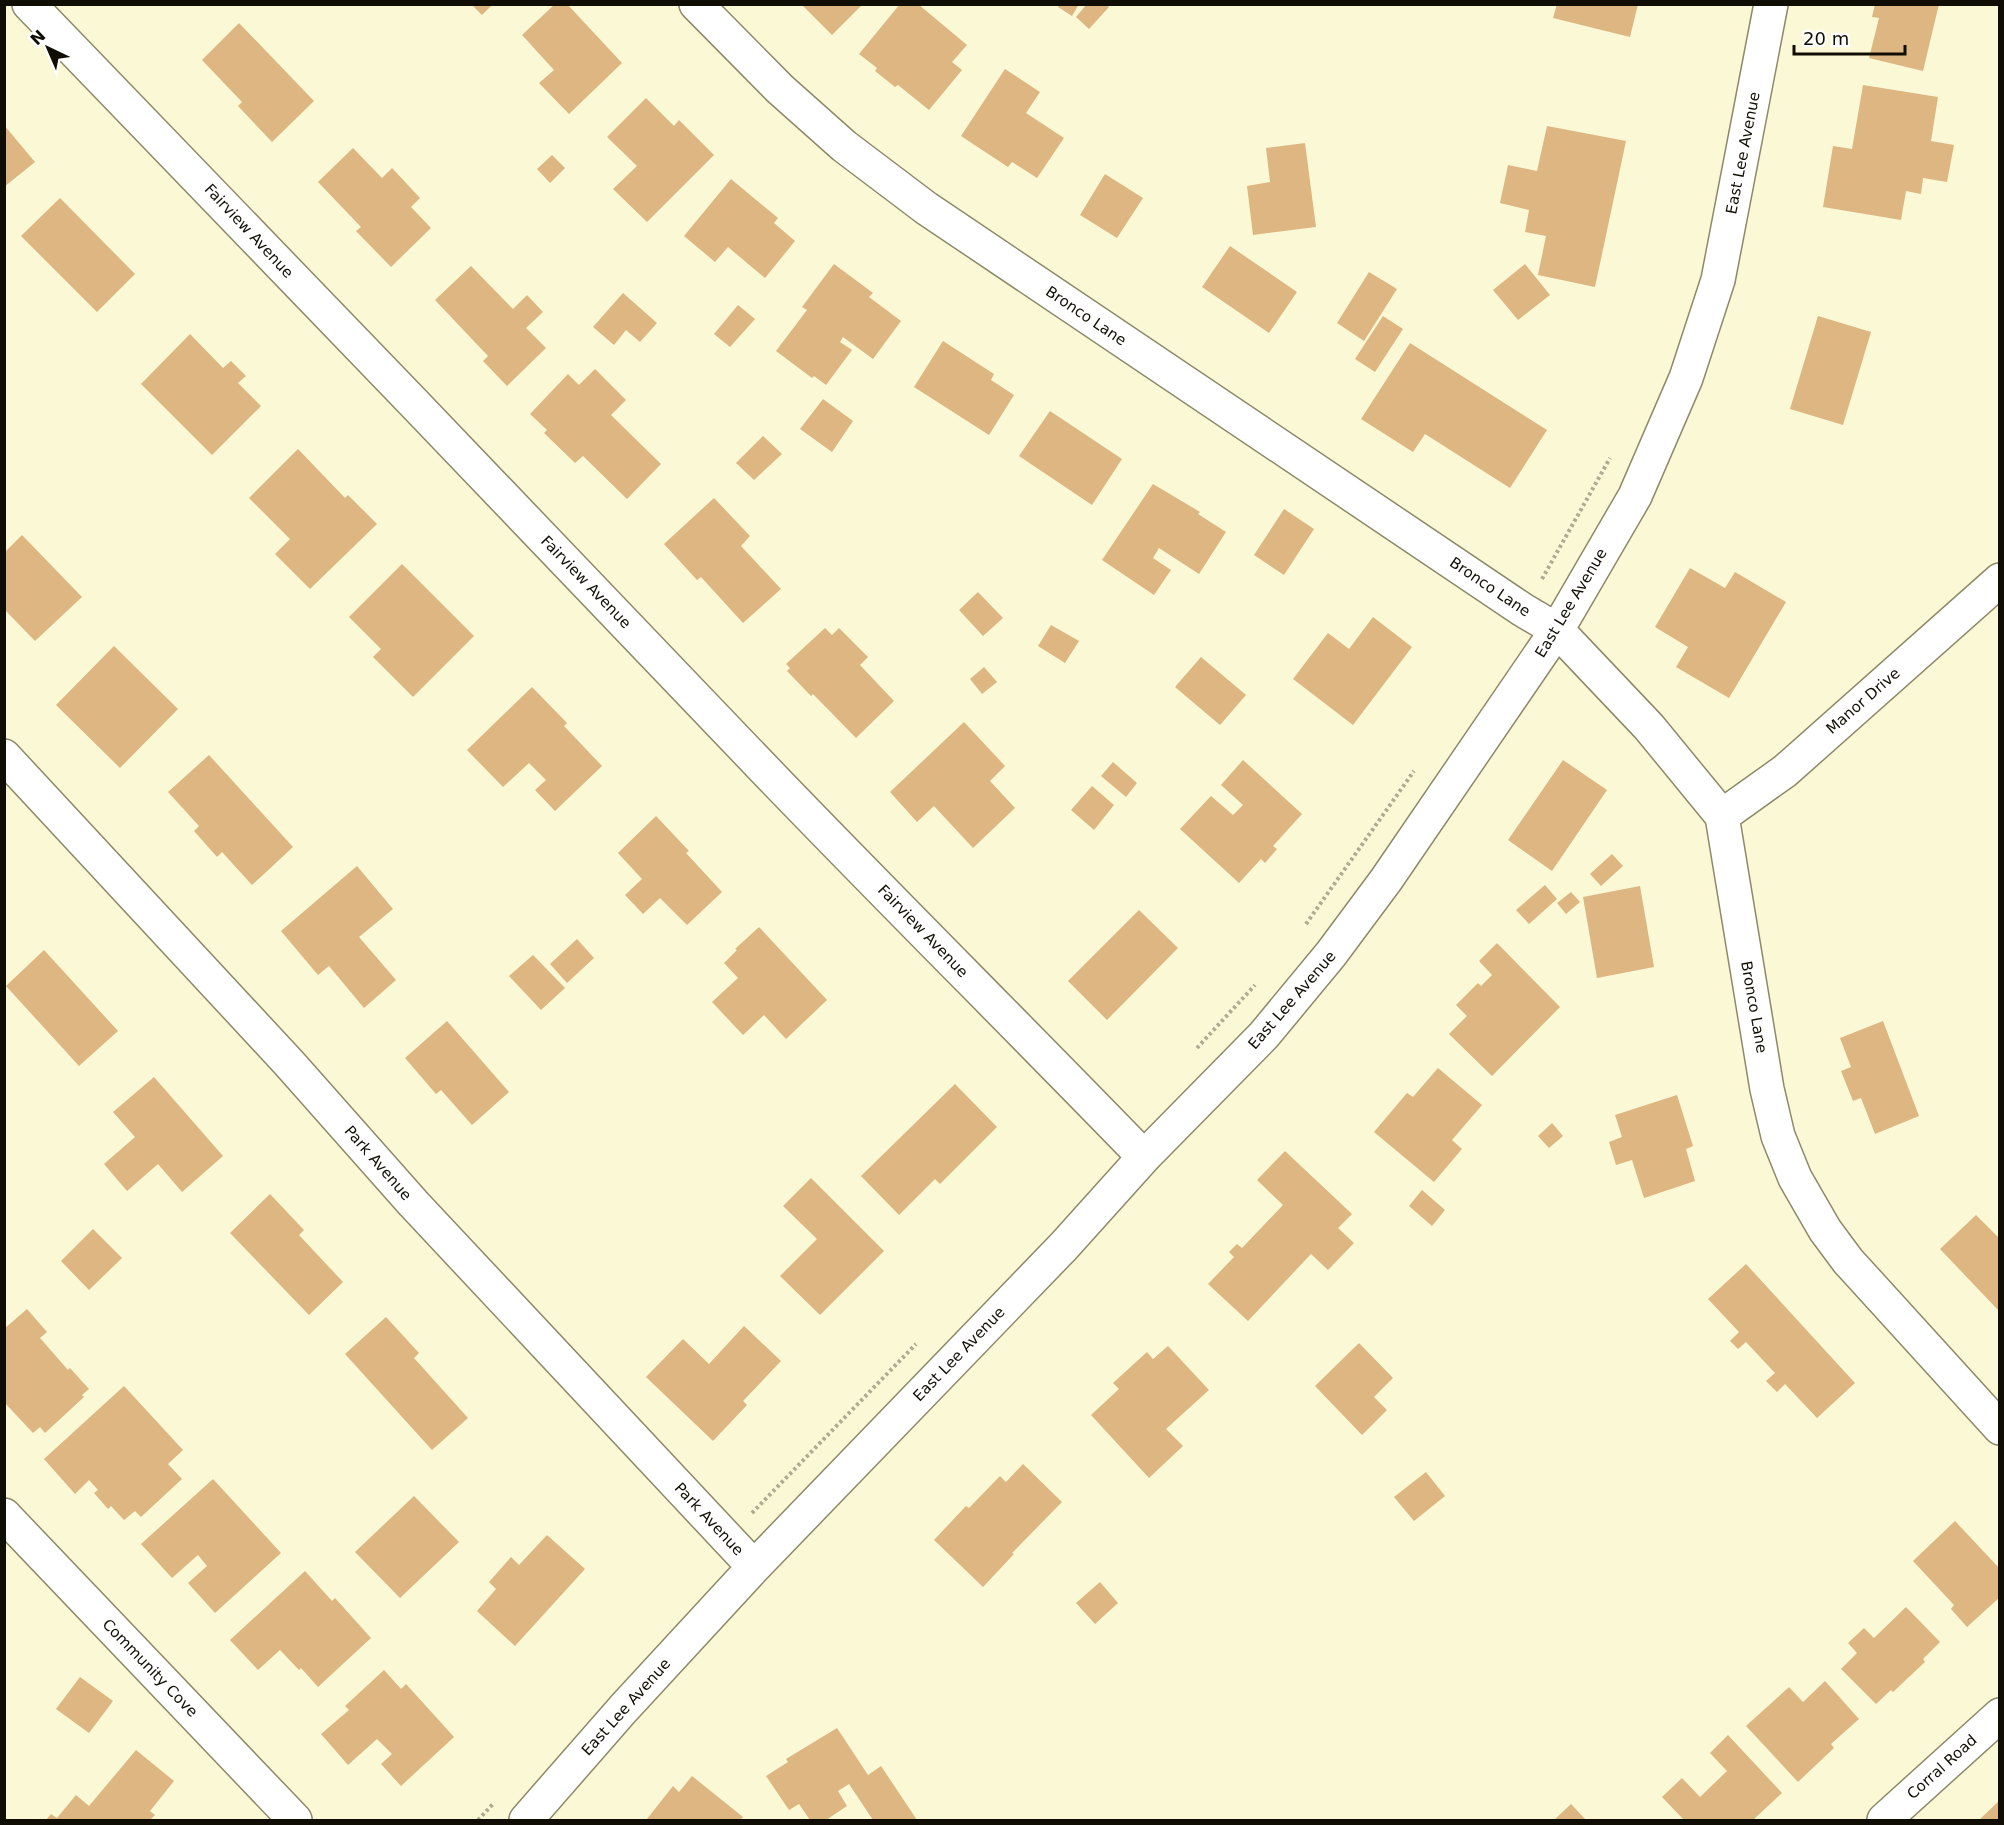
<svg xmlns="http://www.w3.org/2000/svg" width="2004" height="1825" font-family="'DejaVu Sans',sans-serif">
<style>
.building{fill:#ddb682}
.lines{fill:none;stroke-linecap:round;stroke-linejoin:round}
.minor-casing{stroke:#8d896a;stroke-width:36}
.path{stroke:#adab90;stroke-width:4;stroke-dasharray:3 3;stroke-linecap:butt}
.minor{stroke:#fff;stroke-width:33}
.labels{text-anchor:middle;stroke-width:4.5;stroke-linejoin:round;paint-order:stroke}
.street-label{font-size:15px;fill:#100e04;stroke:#fff}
</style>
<rect width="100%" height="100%" fill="#fbf8d5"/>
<path class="building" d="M 471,4 L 493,4 L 482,15 Z
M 555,4 L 567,4 L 622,63 L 569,114 L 539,83 L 554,70 L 522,35 Z
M 801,4 L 863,4 L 832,35 Z
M 900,4 L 918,4 L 967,45 L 952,62 L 962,70 L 929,110 L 898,85 L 895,87 L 875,71 L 877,68 L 859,54 Z
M 1060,4 L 1079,4 L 1072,16 L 1058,7 Z
M 1087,4 L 1106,4 L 1109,7 L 1089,29 L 1076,17 Z
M 1557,4 L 1638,4 L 1630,37 L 1553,18 Z
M 1875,4 L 1939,4 L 1923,71 L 1869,58 L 1879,18 L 1872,17 Z
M 239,23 L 314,101 L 272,142 L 238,106 L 242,102 L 202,60 Z
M 1005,69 L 1040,92 L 1026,113 L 1064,138 L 1037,178 L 1012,162 L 1008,167 L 961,136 Z
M 1863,85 L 1938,97 L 1931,141 L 1954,145 L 1947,182 L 1923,178 L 1921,194 L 1906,191 L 1901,220 L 1823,207 L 1833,146 L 1852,149 Z
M 646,98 L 674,126 L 679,120 L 714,155 L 647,222 L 613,189 L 637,166 L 607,137 Z
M 4,125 L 35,162 L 4,187 Z
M 1547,126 L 1626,141 L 1595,287 L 1538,275 L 1546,236 L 1525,232 L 1529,210 L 1500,203 L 1508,165 L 1537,171 Z
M 1305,143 L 1316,227 L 1253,235 L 1247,186 L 1270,182 L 1266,148 Z
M 353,148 L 382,178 L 392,168 L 420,198 L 411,207 L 431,228 L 391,267 L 356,231 L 361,227 L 318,182 Z
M 552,155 L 565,168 L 550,183 L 537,169 Z
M 1105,174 L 1143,198 L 1117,238 L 1080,215 Z
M 731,179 L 778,218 L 774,223 L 795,241 L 765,278 L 728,247 L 715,262 L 684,236 Z
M 60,198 L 135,274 L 97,312 L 21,236 Z
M 1230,246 L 1297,292 L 1269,333 L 1202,287 Z
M 834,264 L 873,293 L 869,297 L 901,321 L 873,359 L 843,337 L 840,342 L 852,350 L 826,385 L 814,376 L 812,378 L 776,351 L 807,310 L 802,307 Z
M 1525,264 L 1550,295 L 1518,320 L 1493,290 Z
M 471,266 L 513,309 L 527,295 L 543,312 L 526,328 L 546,348 L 507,386 L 483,361 L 488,356 L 435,300 Z
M 1369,272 L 1397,289 L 1364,341 L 1337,323 Z
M 623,293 L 657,323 L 640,342 L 626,330 L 614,345 L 593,327 Z
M 738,305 L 755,319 L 730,347 L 714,334 Z
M 1383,316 L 1403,329 L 1375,372 L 1355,359 Z
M 1818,316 L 1871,332 L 1843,425 L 1790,409 Z
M 190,334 L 223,368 L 231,361 L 246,376 L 238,383 L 261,406 L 212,455 L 141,384 Z
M 943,341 L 994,374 L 991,380 L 1014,395 L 989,435 L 914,387 Z
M 1410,343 L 1547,430 L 1510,488 L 1425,434 L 1413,452 L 1361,419 Z
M 595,369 L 626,400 L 611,415 L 661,464 L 627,499 L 583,456 L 575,463 L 544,433 L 547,430 L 530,414 L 568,374 L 579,385 Z
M 823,399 L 853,421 L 832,452 L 800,429 Z
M 1050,411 L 1122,459 L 1092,505 L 1019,456 Z
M 763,436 L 782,454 L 754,480 L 736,463 Z
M 298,449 L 345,498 L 348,495 L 377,524 L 310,589 L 275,554 L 290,539 L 249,498 Z
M 1153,484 L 1200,512 L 1198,514 L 1226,532 L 1199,574 L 1159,548 L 1153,558 L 1171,570 L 1154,595 L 1102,560 Z
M 714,498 L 750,536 L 741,546 L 781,589 L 743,623 L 701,577 L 697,580 L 664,544 Z
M 1284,509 L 1314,529 L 1284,575 L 1254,555 Z
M 22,535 L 82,597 L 35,641 L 4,609 L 4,553 Z
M 402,564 L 474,636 L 413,697 L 373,657 L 381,649 L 349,617 Z
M 1690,568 L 1725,588 L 1735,572 L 1786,602 L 1729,698 L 1676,667 L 1688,647 L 1655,627 Z
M 978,592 L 1003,618 L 983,636 L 959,610 Z
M 1373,617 L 1412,647 L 1353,725 L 1293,679 L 1328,633 L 1349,649 Z
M 1051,625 L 1079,641 L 1065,663 L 1038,646 Z
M 825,628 L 832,635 L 839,628 L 868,657 L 860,665 L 894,701 L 856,738 L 813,694 L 811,696 L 787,671 L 790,668 L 786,664 Z
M 114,646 L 178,709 L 120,768 L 56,705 Z
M 1201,657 L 1246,695 L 1220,725 L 1175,687 Z
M 984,667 L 997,682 L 982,694 L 970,679 Z
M 532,687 L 567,723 L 564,726 L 602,766 L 555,811 L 535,790 L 546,780 L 529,763 L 503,787 L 467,750 Z
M 964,722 L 1005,766 L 990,781 L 1015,808 L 973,848 L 934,806 L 917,822 L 890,792 Z
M 209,755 L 293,847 L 252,885 L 222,852 L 217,857 L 194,831 L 199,826 L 168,792 Z
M 1243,760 L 1302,814 L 1273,846 L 1277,849 L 1265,863 L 1261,859 L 1239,883 L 1180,829 L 1211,796 L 1233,815 L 1243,805 L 1221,785 Z
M 1563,760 L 1607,790 L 1552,871 L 1508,840 Z
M 1113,762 L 1137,783 L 1126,797 L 1101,776 Z
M 1092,786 L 1114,805 L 1094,830 L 1071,810 Z
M 656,816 L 689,851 L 686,853 L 722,892 L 687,925 L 660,898 L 643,914 L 625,895 L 642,879 L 618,853 Z
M 1612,854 L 1623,866 L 1601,886 L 1590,874 Z
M 357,866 L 393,909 L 359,937 L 396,980 L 364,1008 L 329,966 L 318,975 L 281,931 Z
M 1545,885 L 1557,899 L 1529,924 L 1516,910 Z
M 1640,886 L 1654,967 L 1597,978 L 1583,897 Z
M 1571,892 L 1580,902 L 1566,914 L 1557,903 Z
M 1139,910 L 1178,948 L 1107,1020 L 1068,981 Z
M 759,927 L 827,1000 L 786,1039 L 764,1015 L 743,1035 L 712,1002 L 738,978 L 724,963 L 737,950 L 735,949 Z
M 577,939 L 594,958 L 567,983 L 550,964 Z
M 1497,943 L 1560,1007 L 1492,1076 L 1449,1034 L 1467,1016 L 1456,1005 L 1478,983 L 1481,986 L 1492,975 L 1479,961 Z
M 44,950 L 118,1031 L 79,1066 L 6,986 Z
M 533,955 L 565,988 L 541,1010 L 509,976 Z
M 447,1021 L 509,1092 L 472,1125 L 441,1090 L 436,1094 L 405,1058 Z
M 1883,1021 L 1919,1116 L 1875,1134 L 1861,1098 L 1853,1101 L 1841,1071 L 1851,1067 L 1840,1038 Z
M 1438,1068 L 1482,1105 L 1452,1140 L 1462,1149 L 1434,1182 L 1374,1132 L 1407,1093 L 1413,1097 Z
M 154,1077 L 223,1156 L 182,1192 L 158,1164 L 127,1191 L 104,1164 L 135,1137 L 113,1112 Z
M 955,1084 L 997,1127 L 940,1184 L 935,1179 L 899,1215 L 861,1176 Z
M 1677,1095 L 1693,1146 L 1686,1149 L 1695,1181 L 1644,1198 L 1632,1160 L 1616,1165 L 1609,1142 L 1622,1137 L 1615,1115 Z
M 1552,1123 L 1563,1136 L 1549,1148 L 1538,1136 Z
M 1285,1151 L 1352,1214 L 1338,1228 L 1354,1243 L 1328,1270 L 1311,1254 L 1248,1321 L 1208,1284 L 1234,1257 L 1229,1252 L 1237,1244 L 1242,1248 L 1283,1205 L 1257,1180 Z
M 811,1178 L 884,1251 L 820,1315 L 780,1276 L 817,1239 L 783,1206 Z
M 1422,1190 L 1445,1210 L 1432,1226 L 1409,1206 Z
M 270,1194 L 304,1230 L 299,1235 L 343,1282 L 309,1315 L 230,1233 Z
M 1976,1215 L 2000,1239 L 2000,1312 L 1940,1249 Z
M 93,1229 L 122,1258 L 89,1290 L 61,1261 Z
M 1746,1264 L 1855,1383 L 1817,1418 L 1785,1384 L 1777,1392 L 1766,1381 L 1775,1373 L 1746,1342 L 1738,1349 L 1730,1341 L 1739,1332 L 1708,1299 Z
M 27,1309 L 47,1332 L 40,1338 L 68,1370 L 70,1368 L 89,1389 L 82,1395 L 84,1397 L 45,1433 L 40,1427 L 33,1433 L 4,1402 L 4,1329 Z
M 386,1317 L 419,1353 L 414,1358 L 468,1418 L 432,1450 L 345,1354 Z
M 744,1326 L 781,1361 L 743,1401 L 747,1405 L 713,1441 L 646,1377 L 683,1339 L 709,1364 Z
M 1359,1343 L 1393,1378 L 1374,1397 L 1387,1410 L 1362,1435 L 1315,1386 Z
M 1168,1346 L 1209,1390 L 1166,1429 L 1183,1446 L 1149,1478 L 1091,1415 L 1119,1389 L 1113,1383 L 1147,1352 L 1153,1359 Z
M 124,1386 L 183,1450 L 168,1464 L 182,1479 L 141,1517 L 135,1511 L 124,1520 L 111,1506 L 108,1509 L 94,1493 L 98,1490 L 89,1480 L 75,1494 L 44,1459 Z
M 1023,1464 L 1062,1502 L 1012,1553 L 1014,1554 L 983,1587 L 934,1540 L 966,1506 L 969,1508 L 1000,1476 L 1006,1482 Z
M 1426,1472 L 1445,1496 L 1414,1521 L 1394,1497 Z
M 213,1479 L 281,1553 L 215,1613 L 188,1583 L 207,1566 L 198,1555 L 172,1578 L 141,1544 Z
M 414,1496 L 459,1542 L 400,1598 L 355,1552 Z
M 1955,1521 L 2000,1569 L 2000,1597 L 1967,1627 L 1951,1609 L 1954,1605 L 1913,1561 Z
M 547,1535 L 585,1569 L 515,1646 L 477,1611 L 496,1589 L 489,1582 L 511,1557 L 519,1565 Z
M 305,1571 L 332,1601 L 335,1598 L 371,1638 L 318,1687 L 301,1668 L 299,1670 L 280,1650 L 258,1670 L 230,1640 Z
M 1100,1582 L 1118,1603 L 1095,1624 L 1076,1603 Z
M 1906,1607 L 1940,1642 L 1923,1659 L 1925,1662 L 1893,1692 L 1891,1690 L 1876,1704 L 1841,1669 L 1857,1653 L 1848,1643 L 1864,1628 L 1874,1638 Z
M 384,1670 L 401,1689 L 406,1684 L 454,1737 L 401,1786 L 381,1764 L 392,1754 L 377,1739 L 348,1765 L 321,1734 L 349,1710 L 345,1706 Z
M 80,1677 L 113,1701 L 89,1733 L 56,1709 Z
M 1825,1681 L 1859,1719 L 1831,1744 L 1834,1748 L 1798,1782 L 1746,1726 L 1789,1687 L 1803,1702 Z
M 837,1728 L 868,1775 L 881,1766 L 917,1820 L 873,1820 L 849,1784 L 838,1791 L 847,1806 L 826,1820 L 810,1820 L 799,1804 L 789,1810 L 766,1776 L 788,1762 L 786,1759 Z
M 1728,1735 L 1782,1793 L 1753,1820 L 1684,1820 L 1662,1797 L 1682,1778 L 1700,1797 L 1727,1771 L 1710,1753 Z
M 136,1750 L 174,1781 L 150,1811 L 155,1815 L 150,1820 L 46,1820 L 51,1814 L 57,1818 L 76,1795 L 89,1806 Z
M 692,1776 L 743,1817 L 740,1820 L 649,1820 L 647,1819 L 673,1786 L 679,1792 Z
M 2000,1800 L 2000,1820 L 1979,1820 Z
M 1571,1804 L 1586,1820 L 1554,1820 Z"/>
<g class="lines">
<defs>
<path id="minor" d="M 29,4 C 276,258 521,515 766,771 C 891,901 1019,1028 1144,1157
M 696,4 L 780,89 L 844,146 L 926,208 L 1523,610 L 1557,630 L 1649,727 L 1722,816 L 1767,1089 L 1778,1136 L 1795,1178 L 1825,1230 L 1848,1261 L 2000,1428
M 4,756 L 289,1063 L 413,1203 L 754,1567
M 1722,816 L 1785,771 L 2000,580
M 4,1515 L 295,1820
M 526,1820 L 623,1709 L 754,1567 L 1064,1246 L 1144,1157 L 1264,1035 L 1331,954 L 1386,880 L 1557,630 L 1635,496 L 1686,378 L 1718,280 L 1771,4
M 1884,1820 L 2000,1715"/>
</defs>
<use href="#minor" class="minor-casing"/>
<path class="path" d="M 1542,579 L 1610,458
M 1306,924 L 1414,771
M 1197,1048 L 1255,985
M 752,1513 L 916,1344
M 478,1820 L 493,1804"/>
<use href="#minor" class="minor"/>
</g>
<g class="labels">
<g class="street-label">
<text transform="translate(1743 153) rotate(-79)" y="5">East Lee Avenue</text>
<text transform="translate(249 231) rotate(47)" y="5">Fairview Avenue</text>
<text transform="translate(1086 316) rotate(34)" y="5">Bronco Lane</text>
<text transform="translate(586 582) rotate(46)" y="5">Fairview Avenue</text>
<text transform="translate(1490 587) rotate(34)" y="5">Bronco Lane</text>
<text transform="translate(1571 603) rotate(-59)" y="5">East Lee Avenue</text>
<text transform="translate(1863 701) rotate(-41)" y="5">Manor Drive</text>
<text transform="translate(923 931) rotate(46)" y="5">Fairview Avenue</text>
<text transform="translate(1292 1000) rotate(-49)" y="5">East Lee Avenue</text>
<text transform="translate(1754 1007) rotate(80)" y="5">Bronco Lane</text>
<text transform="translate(378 1163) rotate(49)" y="5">Park Avenue</text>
<text transform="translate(959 1354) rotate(-46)" y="5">East Lee Avenue</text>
<text transform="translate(709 1519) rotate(47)" y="5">Park Avenue</text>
<text transform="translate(150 1668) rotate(46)" y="5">Community Cove</text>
<text transform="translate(626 1707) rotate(-48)" y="5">East Lee Avenue</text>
<text transform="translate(1942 1767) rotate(-42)" y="5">Corral Road</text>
</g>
</g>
<rect width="2004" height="1825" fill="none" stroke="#100e04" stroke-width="12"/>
<g transform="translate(48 48) rotate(316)" stroke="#ffffff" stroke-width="4.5" paint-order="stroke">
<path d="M0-4.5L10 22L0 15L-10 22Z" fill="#100e04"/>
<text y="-9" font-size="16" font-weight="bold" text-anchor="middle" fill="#100e04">N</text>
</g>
<path d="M1794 45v9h111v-9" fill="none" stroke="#100e04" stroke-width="3"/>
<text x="1803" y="45" font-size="18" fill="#100e04" stroke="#ffffff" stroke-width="4.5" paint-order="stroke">20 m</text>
</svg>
